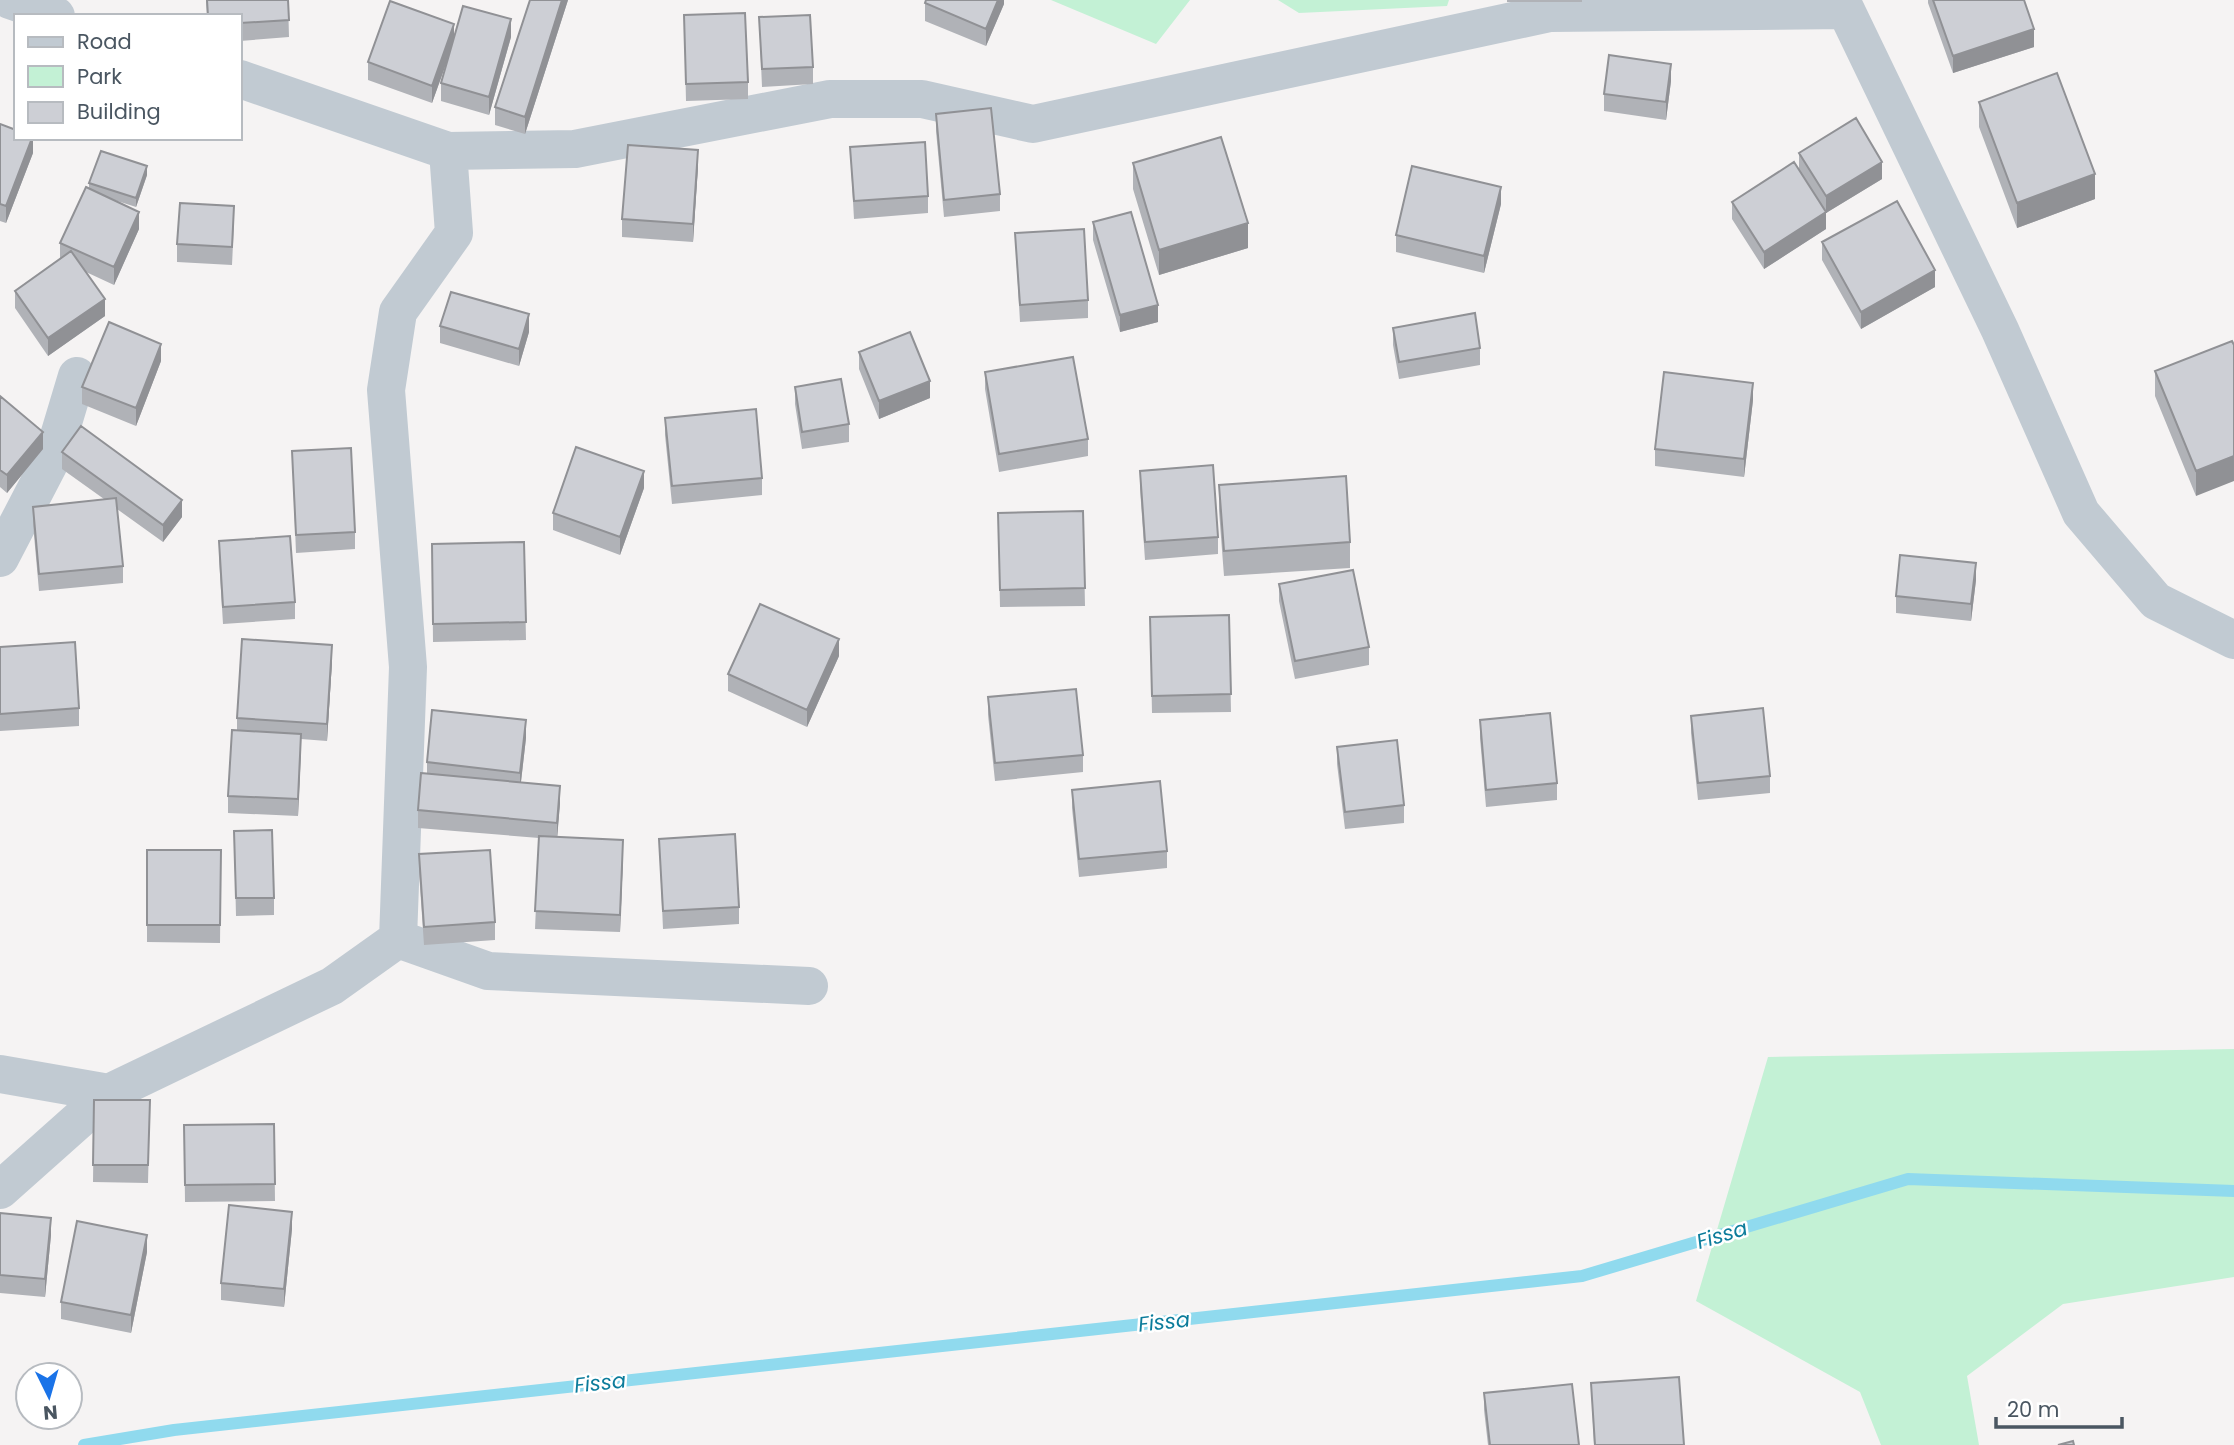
<svg xmlns="http://www.w3.org/2000/svg" width="2234" height="1445" font-family="Poppins,sans-serif">
<style>
.green{fill:#c3f1d5}
.lines{fill:none;stroke-linecap:round;stroke-linejoin:round}
.stream{stroke:#90daee;stroke-width:12}
.street{stroke:#c1cad2;stroke-width:38}
.wall{fill:#b0b2b7}
.shaded-wall{fill:#909195}
.building{fill:#cdcfd5;stroke:#909195;stroke-width:2}
.labels{text-anchor:middle;stroke-width:5;stroke-linejoin:round;paint-order:stroke}
.water-label{font-size:21px;font-style:italic;fill:#0c7c9b;stroke:#fff}
</style>
<rect width="100%" height="100%" fill="#f5f3f3"/>
<path class="green" d="M 1051,0 L 1190,0 L 1156,44 Z
M 1278,0 L 1449,0 L 1447,6 L 1299,13 Z
M 2234,1049 L 2234,1277 L 2063,1304 L 1967,1376 L 1979,1445 L 1881,1445 L 1860,1392 L 1696,1301 L 1768,1057 Z"/>
<g class="lines">
<path class="stream" d="M 84,1445 L 174,1430 L 1582,1276 L 1908,1179 L 2234,1191"/>
<path class="street" d="M 10,0 L 56,16
M 1841,0 L 2000,330 L 2081,513 L 2156,601 L 2234,640
M 240,79 L 448,151 L 575,149 L 830,99 L 922,99 L 1033,124 L 1550,13 L 1845,10
M 0,558 L 53,456 L 77,376
M 398,939 L 488,971 L 809,986
M 0,1074 L 109,1093
M 0,1190 L 109,1093 L 332,986 L 398,939 L 408,667 L 386,390 L 398,312 L 454,233 L 448,151"/>
</g>
<path class="wall" d="M 206,0 L 288,0 L 289,37 L 240,41 L 240,16 L 207,16 Z
M 530,0 L 568,0 L 525,134 L 495,125 L 495,107 Z
M 1004,0 L 1004,4 L 986,46 L 925,21 L 925,3 Z
M 1507,0 L 1582,0 L 1582,2 L 1507,2 Z
M 1928,0 L 2024,0 L 2034,47 L 1953,73 L 1928,3 Z
M 684,15 L 748,82 L 748,99 L 686,101 Z
M 759,17 L 813,67 L 813,84 L 762,87 Z
M 454,37 L 511,37 L 489,115 L 441,101 L 441,83 L 449,55 L 432,103 L 368,80 L 368,62 Z
M 1671,81 L 1666,120 L 1604,111 L 1604,94 Z
M 1979,102 L 2095,199 L 2017,228 L 1979,127 Z
M 936,114 L 1000,194 L 1000,211 L 944,217 L 936,131 Z
M 0,124 L 33,138 L 33,153 L 6,223 L 0,221 Z
M 850,147 L 928,196 L 928,213 L 854,219 Z
M 1799,153 L 1882,179 L 1826,213 L 1826,212 L 1826,229 L 1764,269 L 1732,219 L 1732,202 L 1799,171 Z
M 1133,163 L 1248,248 L 1159,275 L 1133,189 Z
M 698,167 L 693,242 L 622,237 L 622,219 Z
M 147,175 L 136,207 L 111,199 L 139,229 L 114,285 L 86,272 L 105,316 L 48,356 L 15,308 L 15,291 L 60,259 L 60,243 L 89,189 L 89,183 Z
M 1501,204 L 1484,273 L 1396,252 L 1396,235 Z
M 1093,222 L 1158,322 L 1120,332 L 1093,240 Z
M 234,223 L 232,265 L 177,262 L 177,244 Z
M 1015,233 L 1088,300 L 1088,318 L 1020,322 Z
M 1822,242 L 1935,287 L 1861,329 L 1822,260 Z
M 440,326 L 529,332 L 519,366 L 440,343 Z
M 1393,328 L 1480,348 L 1480,365 L 1399,379 L 1393,345 Z
M 2232,341 L 2196,496 L 2155,396 L 2155,371 Z
M 859,352 L 930,398 L 879,419 L 859,369 Z
M 161,361 L 136,426 L 82,404 L 82,387 Z
M 985,372 L 1088,439 L 1088,456 L 999,472 L 985,389 Z
M 795,387 L 849,424 L 849,442 L 802,449 L 795,404 Z
M 0,396 L 43,449 L 7,493 L 0,487 Z
M 1753,400 L 1744,477 L 1655,466 L 1655,449 Z
M 665,418 L 762,478 L 762,495 L 672,504 L 665,435 Z
M 292,451 L 355,532 L 355,549 L 296,553 Z
M 62,452 L 182,517 L 163,542 L 117,509 L 123,566 L 123,583 L 39,591 L 33,524 L 33,507 L 104,499 L 62,469 Z
M 1140,471 L 1218,537 L 1218,554 L 1145,560 L 1140,488 Z
M 1219,485 L 1350,542 L 1350,568 L 1224,576 L 1219,511 Z
M 644,488 L 620,555 L 553,530 L 553,513 Z
M 1083,511 L 1085,606 L 1000,607 L 998,513 Z
M 219,541 L 295,602 L 295,619 L 223,624 L 219,558 Z
M 524,542 L 526,640 L 433,642 L 432,544 Z
M 1976,580 L 1971,621 L 1896,613 L 1896,596 Z
M 1279,584 L 1369,647 L 1369,665 L 1295,679 L 1279,601 Z
M 1229,615 L 1231,712 L 1152,713 L 1150,617 Z
M 0,647 L 79,708 L 79,726 L 0,731 Z
M 839,656 L 807,727 L 728,691 L 728,674 Z
M 332,662 L 327,741 L 301,739 L 298,816 L 228,813 L 228,796 L 237,730 L 237,718 Z
M 988,697 L 1083,755 L 1083,772 L 995,781 L 988,715 Z
M 1691,716 L 1770,776 L 1770,793 L 1698,800 L 1691,733 Z
M 1480,720 L 1557,783 L 1557,800 L 1486,807 L 1480,738 Z
M 526,738 L 521,782 L 560,803 L 557,837 L 623,857 L 620,932 L 535,929 L 539,838 L 418,828 L 418,810 L 427,773 L 427,762 Z
M 1337,747 L 1404,805 L 1404,823 L 1345,829 L 1337,764 Z
M 1072,790 L 1167,851 L 1167,868 L 1079,877 L 1072,808 Z
M 234,831 L 274,898 L 274,915 L 236,916 Z
M 659,839 L 739,907 L 739,924 L 663,929 Z
M 147,850 L 221,850 L 220,943 L 147,942 Z
M 419,854 L 495,922 L 495,940 L 424,945 L 419,872 Z
M 94,1100 L 150,1100 L 148,1183 L 93,1182 Z
M 274,1124 L 275,1201 L 185,1202 L 184,1125 Z
M 0,1213 L 51,1235 L 45,1297 L 0,1293 Z
M 292,1229 L 284,1307 L 221,1300 L 221,1283 Z
M 147,1252 L 131,1333 L 61,1319 L 61,1302 Z
M 1591,1383 L 1684,1445 L 1594,1445 Z
M 1484,1393 L 1579,1445 L 1488,1445 L 1484,1410 Z"/>
<path class="shaded-wall" d="M 562,0 L 568,0 L 525,134 L 525,117 Z
M 998,0 L 1004,0 L 1004,4 L 986,46 L 986,29 Z
M 511,19 L 511,37 L 489,115 L 489,97 Z
M 454,24 L 454,42 L 432,103 L 432,86 Z
M 2034,29 L 2034,47 L 1953,73 L 1953,56 Z
M 1671,64 L 1671,81 L 1666,120 L 1666,102 Z
M 32,138 L 33,138 L 33,153 L 6,223 L 6,206 Z
M 698,150 L 698,167 L 693,242 L 693,224 Z
M 1882,162 L 1882,179 L 1826,213 L 1826,196 Z
M 147,166 L 147,175 L 136,207 L 136,198 Z
M 2095,174 L 2095,199 L 2017,228 L 2017,203 Z
M 1501,187 L 1501,204 L 1484,273 L 1484,256 Z
M 139,212 L 139,229 L 114,285 L 114,267 Z
M 1826,212 L 1826,229 L 1764,269 L 1764,252 Z
M 1248,223 L 1248,248 L 1159,275 L 1159,250 Z
M 1935,270 L 1935,287 L 1861,329 L 1861,312 Z
M 105,299 L 105,316 L 48,356 L 48,338 Z
M 1158,305 L 1158,322 L 1120,332 L 1120,315 Z
M 529,314 L 529,332 L 519,366 L 519,349 Z
M 161,344 L 161,361 L 136,426 L 136,408 Z
M 930,381 L 930,398 L 879,419 L 879,401 Z
M 1753,383 L 1753,400 L 1744,477 L 1744,459 Z
M 43,432 L 43,449 L 7,493 L 7,475 Z
M 2234,456 L 2234,481 L 2196,496 L 2196,471 Z
M 644,471 L 644,488 L 620,555 L 620,537 Z
M 182,500 L 182,517 L 163,542 L 163,525 Z
M 1976,563 L 1976,580 L 1971,621 L 1971,604 Z
M 839,639 L 839,656 L 807,727 L 807,710 Z
M 332,645 L 332,662 L 327,741 L 327,724 Z
M 526,720 L 526,738 L 520,790 L 520,773 Z
M 301,734 L 301,751 L 298,816 L 298,799 Z
M 560,786 L 560,803 L 557,840 L 557,823 Z
M 623,840 L 623,857 L 620,932 L 620,915 Z
M 292,1212 L 292,1229 L 284,1307 L 284,1289 Z
M 51,1218 L 51,1235 L 45,1297 L 45,1279 Z
M 147,1235 L 147,1252 L 131,1333 L 131,1315 Z"/>
<path class="building" d="M 207,0 L 288,0 L 289,20 L 240,23 L 240,16 L 208,16 Z
M 530,0 L 562,0 L 525,117 L 495,107 Z
M 926,0 L 998,0 L 986,29 L 925,3 Z
M 1933,0 L 2024,0 L 2034,29 L 1953,56 Z
M 390,1 L 454,24 L 432,86 L 368,62 Z
M 463,6 L 511,19 L 489,97 L 441,83 Z
M 745,13 L 748,82 L 686,84 L 684,15 Z
M 810,15 L 813,67 L 762,69 L 759,17 Z
M 1609,55 L 1671,64 L 1666,102 L 1604,94 Z
M 2057,73 L 2095,174 L 2017,203 L 1979,102 Z
M 991,108 L 1000,194 L 944,200 L 936,114 Z
M 1856,118 L 1882,162 L 1826,196 L 1799,153 Z
M 0,124 L 16,130 L 16,138 L 32,138 L 6,206 L 0,204 Z
M 1221,137 L 1248,223 L 1159,250 L 1133,163 Z
M 925,142 L 928,196 L 854,201 L 850,147 Z
M 628,145 L 698,150 L 693,224 L 622,219 Z
M 101,151 L 147,166 L 136,198 L 89,183 Z
M 1794,162 L 1826,212 L 1764,252 L 1732,202 Z
M 1412,166 L 1501,187 L 1484,256 L 1396,235 Z
M 86,187 L 139,212 L 114,267 L 60,243 Z
M 1897,201 L 1935,270 L 1861,312 L 1822,242 Z
M 180,203 L 234,206 L 232,247 L 177,244 Z
M 1131,212 L 1158,305 L 1120,315 L 1093,222 Z
M 1084,229 L 1088,300 L 1020,305 L 1015,233 Z
M 71,251 L 105,299 L 48,338 L 15,291 Z
M 451,292 L 529,314 L 519,349 L 440,326 Z
M 1475,313 L 1480,348 L 1399,362 L 1393,328 Z
M 109,322 L 161,344 L 136,408 L 82,387 Z
M 910,332 L 930,381 L 879,401 L 859,352 Z
M 2232,341 L 2234,345 L 2234,456 L 2196,471 L 2155,371 Z
M 1073,357 L 1088,439 L 999,454 L 985,372 Z
M 1664,372 L 1753,383 L 1744,459 L 1655,449 Z
M 841,379 L 849,424 L 802,432 L 795,387 Z
M 0,396 L 43,432 L 7,475 L 0,470 Z
M 756,409 L 762,478 L 672,486 L 665,418 Z
M 81,426 L 182,500 L 163,525 L 62,452 Z
M 576,447 L 644,471 L 620,537 L 553,513 Z
M 351,448 L 355,532 L 296,535 L 292,451 Z
M 1213,465 L 1218,537 L 1145,542 L 1140,471 Z
M 1346,476 L 1350,542 L 1224,551 L 1219,485 Z
M 116,498 L 123,566 L 39,574 L 33,507 Z
M 1083,511 L 1085,588 L 1000,590 L 998,513 Z
M 290,536 L 295,602 L 223,607 L 219,541 Z
M 524,542 L 526,622 L 433,624 L 432,544 Z
M 1900,555 L 1976,563 L 1971,604 L 1896,596 Z
M 1353,570 L 1369,647 L 1295,661 L 1279,584 Z
M 760,604 L 839,639 L 807,710 L 728,674 Z
M 1229,615 L 1231,694 L 1152,696 L 1150,617 Z
M 242,639 L 332,645 L 327,724 L 237,718 Z
M 75,642 L 79,708 L 0,714 L 0,647 Z
M 1076,689 L 1083,755 L 995,763 L 988,697 Z
M 1763,708 L 1770,776 L 1698,783 L 1691,716 Z
M 432,710 L 526,720 L 520,773 L 427,762 Z
M 1550,713 L 1557,783 L 1486,790 L 1480,720 Z
M 232,730 L 301,734 L 298,799 L 228,796 Z
M 1397,740 L 1404,805 L 1345,812 L 1337,747 Z
M 421,773 L 560,786 L 557,823 L 418,810 Z
M 1160,781 L 1167,851 L 1079,859 L 1072,790 Z
M 272,830 L 274,898 L 236,898 L 234,831 Z
M 735,834 L 739,907 L 663,911 L 659,839 Z
M 539,836 L 623,840 L 620,915 L 535,911 Z
M 147,850 L 221,850 L 220,925 L 147,925 Z
M 490,850 L 495,922 L 424,927 L 419,854 Z
M 94,1100 L 150,1100 L 148,1165 L 93,1165 Z
M 274,1124 L 275,1184 L 185,1185 L 184,1125 Z
M 229,1205 L 292,1212 L 284,1289 L 221,1283 Z
M 0,1213 L 51,1218 L 45,1279 L 0,1275 Z
M 77,1221 L 147,1235 L 131,1315 L 61,1302 Z
M 1679,1377 L 1684,1445 L 1595,1445 L 1591,1383 Z
M 1572,1384 L 1579,1445 L 1490,1445 L 1484,1393 Z
M 2073,1441 L 2074,1445 L 2058,1445 Z"/>
<g class="labels">
<g class="water-label">
<text transform="translate(1722 1235) rotate(-17)" y="7">Fissa</text>
<text transform="translate(1164 1322) rotate(-6)" y="7">Fissa</text>
<text transform="translate(600 1383) rotate(-6)" y="7">Fissa</text>
</g>
</g>
<rect x="14" y="14" width="228" height="126" fill="#ffffff" stroke="#b7bbc0" stroke-width="2"/>
<rect x="28" y="37" width="35" height="10" fill="#c1cad2" stroke="#b7bbc0" stroke-width="2"/>
<text x="77" y="49" font-size="21" fill="#4a5661">Road</text>
<rect x="28" y="66" width="35" height="21" fill="#c3f1d5" stroke="#b7bbc0" stroke-width="2"/>
<text x="77" y="84" font-size="21" fill="#4a5661">Park</text>
<rect x="28" y="102" width="35" height="21" fill="#cdcfd5" stroke="#b7bbc0" stroke-width="2"/>
<text x="77" y="119" font-size="21" fill="#4a5661">Building</text>
<g transform="translate(49 1396) rotate(175)"><circle r="33" fill="#ffffff" stroke="#b7bbc0" stroke-width="2"/>
<path d="M0-5L12 26L0 18L-12 26Z" fill="#1a73e8"/>
<text y="-10" font-size="19" font-weight="bold" text-anchor="middle" fill="#4a5661">N</text>
</g>
<path d="M1996 1417v10h126v-10" fill="none" stroke="#4a5661" stroke-width="3.5"/>
<text x="2007" y="1417" font-size="21" fill="#4a5661" stroke="#ffffff" stroke-width="5" paint-order="stroke">20 m</text>
</svg>
